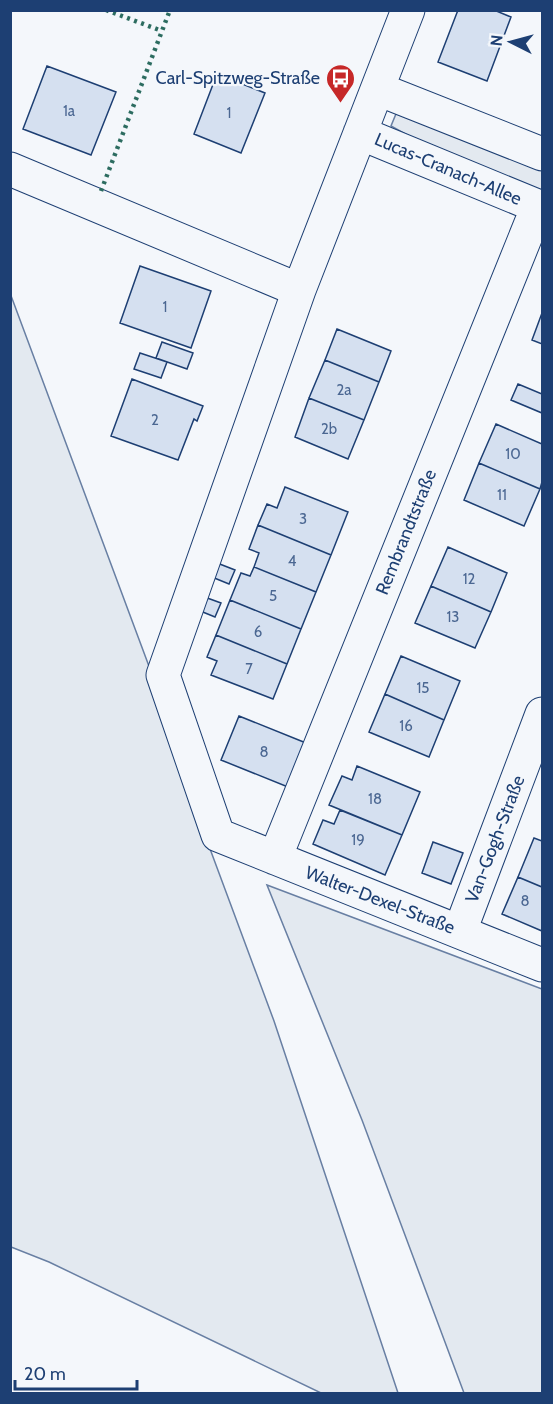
<svg xmlns="http://www.w3.org/2000/svg" width="553" height="1404" font-family="Cabin,sans-serif">
<style>
.green{fill:#e3e9f0;stroke:#687fa3;stroke-width:1.5}
.building{fill:#d5e0f0;stroke:#1d3f73;stroke-width:1.5}
.lines{fill:none;stroke-linecap:round;stroke-linejoin:round}
.street-casing{stroke:#1d3f73;stroke-width:35}
.street{stroke:#f4f7fb;stroke-width:33}
.hedge{stroke:#2c6c60;stroke-width:4.5;stroke-dasharray:3 4.5;stroke-linecap:butt}
.labels{text-anchor:middle;stroke-width:4.5;stroke-linejoin:round;paint-order:stroke}
.number-label{font-size:15px;fill:#4b6792}
.poi-label{font-size:18px;fill:#1d3f73;stroke:#f4f7fb;text-anchor:end}
.street-label{font-size:18px;fill:#1d3f73;stroke:#f4f7fb}
</style>
<rect width="100%" height="100%" fill="#f4f7fb"/>
<path class="green" d="M 398,109 L 542,167 L 542,195 L 443,155 L 391,126 Z
M 10,293 L 153,677 L 203,830 L 274,1021 L 398,1393 L 321,1393 L 49,1262 L 11,1247 Z
M 267,885 L 542,989 L 542,1393 L 464,1393 L 362,1120 Z"/>
<path class="building" d="M 458,10 L 494,10 L 511,17 L 487,81 L 438,62 Z
M 47,66 L 116,92 L 91,155 L 23,129 Z
M 217,74 L 265,93 L 241,153 L 194,134 Z
M 140,266 L 211,291 L 191,348 L 120,323 Z
M 542,313 L 542,344 L 532,340 Z
M 337,329 L 391,351 L 379,382 L 325,360 Z
M 162,342 L 193,353 L 187,369 L 156,358 Z
M 140,353 L 167,362 L 161,378 L 134,369 Z
M 325,360 L 379,382 L 364,420 L 309,398 Z
M 132,379 L 203,406 L 197,421 L 194,419 L 178,460 L 111,436 Z
M 518,384 L 542,394 L 542,413 L 511,400 Z
M 309,398 L 364,420 L 348,459 L 295,437 Z
M 496,424 L 542,444 L 542,482 L 540,489 L 479,463 Z
M 479,463 L 540,489 L 524,526 L 464,500 Z
M 285,487 L 348,512 L 331,555 L 258,525 L 267,504 L 277,508 Z
M 258,525 L 331,555 L 316,592 L 254,567 L 259,553 L 249,549 Z
M 448,547 L 507,573 L 491,612 L 431,586 Z
M 212,561 L 235,570 L 229,584 L 207,575 Z
M 254,567 L 316,592 L 301,629 L 230,600 L 241,573 L 250,576 Z
M 431,586 L 491,612 L 475,648 L 415,623 Z
M 199,595 L 221,603 L 215,617 L 193,608 Z
M 230,600 L 301,629 L 287,664 L 216,635 Z
M 216,635 L 287,664 L 273,699 L 211,675 L 217,661 L 207,657 Z
M 401,656 L 460,681 L 444,720 L 385,694 Z
M 385,694 L 444,720 L 429,757 L 369,732 Z
M 239,716 L 306,743 L 288,787 L 221,760 Z
M 357,766 L 420,792 L 402,835 L 329,805 L 342,776 L 352,780 Z
M 340,810 L 402,835 L 385,875 L 313,844 L 323,820 L 334,824 Z
M 534,838 L 542,841 L 542,887 L 518,877 Z
M 433,842 L 463,853 L 451,884 L 422,873 Z
M 518,877 L 542,887 L 542,931 L 502,914 Z"/>
<g class="lines">
<defs>
<path id="street" d="M 408,10 L 299,290 L 163,675 L 218,835 L 542,965
M 378,89 L 542,154
M 360,133 L 542,208
M 10,169 L 299,290
M 275,858 L 538,206
M 460,931 L 542,714"/>
</defs>
<use href="#street" class="street-casing"/>
<use href="#street" class="street"/>
<path class="hedge" d="M 106,10 L 162,31
M 101,191 L 170,10"/>
</g>
<defs>
<symbol id="bus-pin" viewBox="-11 -11 22 30"><path d="M0 17L-7.5 6A9.5 9.5 0 1 1 7.5 6Z" fill="#c62828" stroke="#f4f7fb"/><path d="M-5-6H5V4H4V6H2V4H-2V6H-4V4H-5ZM-3.5-4V0h7V-4ZM-3.5 1.2v1.5H-2V1.2ZM2 1.2v1.5H3.5V1.2Z" fill="#fff"/></symbol>
</defs>
<g fill-rule="evenodd">
<use href="#bus-pin" x="324" y="62" width="33" height="45"/>
</g>
<g class="labels">
<g class="number-label">
<text x="69" y="116">1a</text>
<text x="229" y="118">1</text>
<text x="165" y="312">1</text>
<text x="344" y="395">2a</text>
<text x="155" y="425">2</text>
<text x="329" y="434">2b</text>
<text x="513" y="459">10</text>
<text x="502" y="500">11</text>
<text x="303" y="524">3</text>
<text x="292" y="566">4</text>
<text x="469" y="584">12</text>
<text x="273" y="601">5</text>
<text x="453" y="622">13</text>
<text x="258" y="637">6</text>
<text x="249" y="674">7</text>
<text x="423" y="693">15</text>
<text x="406" y="731">16</text>
<text x="264" y="757">8</text>
<text x="375" y="804">18</text>
<text x="358" y="845">19</text>
<text x="525" y="906">8</text>
</g>
<g class="poi-label">
<text x="320" y="84">Carl-Spitzweg-Straße</text>
</g>
<g class="street-label">
<text transform="translate(448 169) rotate(23)" y="6">Lucas-Cranach-Allee</text>
<text transform="translate(406 532) rotate(-68)" y="6">Rembrandtstraße</text>
<text transform="translate(495 839) rotate(-69)" y="6">Van-Gogh-Straße</text>
<text transform="translate(380 900) rotate(21)" y="6">Walter-Dexel-Straße</text>
</g>
</g>
<rect width="553" height="1404" fill="none" stroke="#1d3f73" stroke-width="24"/>
<g transform="translate(511 42) rotate(276)" stroke="#f4f7fb" stroke-width="4.5" paint-order="stroke">
<path d="M0-4.5L10 22L0 15L-10 22Z" fill="#1d3f73"/>
<text y="-9" font-size="16" font-weight="bold" text-anchor="middle" fill="#1d3f73">N</text>
</g>
<path d="M15 1380v9h122v-9" fill="none" stroke="#1d3f73" stroke-width="3"/>
<text x="24" y="1380" font-size="18" fill="#1d3f73" stroke="#f4f7fb" stroke-width="4.5" paint-order="stroke">20 m</text>
</svg>
